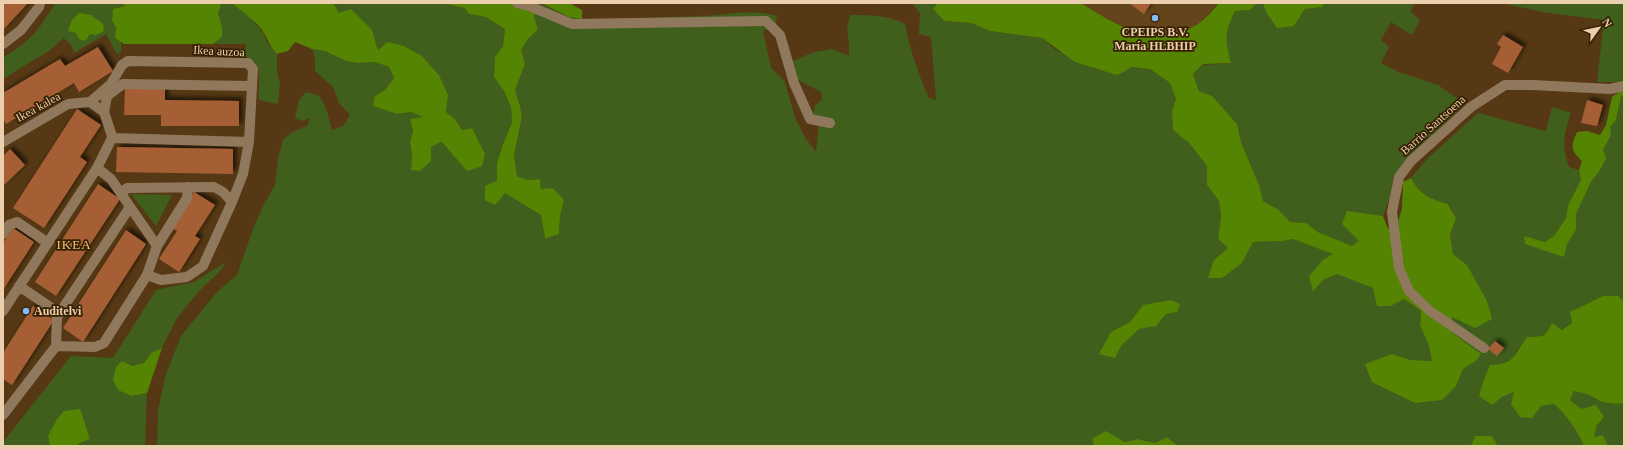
<svg xmlns="http://www.w3.org/2000/svg" width="1627" height="449" font-family="'Times New Roman',serif">
<style>
.built{fill:#64441b}
.green{fill:#405f1c;fill-rule:evenodd}
.forest{fill:#548402}
.building{fill:#a65f34;filter:url(#shadow)}
.lines{fill:none;stroke-linecap:round;stroke-linejoin:round}
.minor{stroke:#90785d;stroke-width:10}
.poi-dot{fill:#81bcfa;stroke:#372103;stroke-width:1.5}
.labels{text-anchor:middle;stroke-width:3.5;stroke-linejoin:round;paint-order:stroke}
.poi-label{font-size:12px;font-weight:bold;fill:#eccfae;stroke:#372103}
.street-label{font-size:12px;fill:#eccfae;stroke:#372103}
.neighbourhood-label{font-size:13px;letter-spacing:1px;fill:#fac17c;stroke:#372103}
</style>
<defs>
<filter id="shadow"><feDropShadow dx="3.5" dy="-3.5" stdDeviation="2" flood-color="#0009"/></filter>
</defs>
<rect width="100%" height="100%" fill="#563914"/>
<path class="built" d="M 1081,3 L 1219,3 L 1201,21 L 1193,27 L 1177,35 L 1159,36 L 1146,34 L 1123,27 L 1099,15 Z"/>
<path class="green" d="M 55,3 L 123,3 L 125,6 L 113,9 L 112,20 L 116,28 L 115,38 L 121,42 L 121,52 L 117,54 L 106,34 L 74,53 L 71,45 L 64,38 L 50,50 L 3,79 L 3,57 C 30,42 40,29 55,3 ZM 68,30 L 104,31 L 90,34 L 79,39 L 76,33 Z
M 222,3 L 231,3 L 250,17 L 263,33 L 269,46 L 277,54 L 277,72 L 280,84 L 278,104 L 259,100 C 257,90 262,73 256,64 C 254,61 248,59 245,56 L 246,44 L 213,44 L 222,37 L 222,27 L 218,13 Z
M 323,3 L 441,3 L 465,8 L 469,14 L 486,17 L 505,29 L 503,46 L 495,57 L 494,77 L 504,91 L 511,107 L 512,123 L 503,144 L 497,163 L 497,181 L 505,192 L 541,215 L 545,239 L 559,234 L 560,216 L 564,200 L 541,189 L 540,179 L 527,180 L 517,176 L 514,155 L 522,117 L 520,106 L 515,90 L 525,64 L 521,50 L 528,39 L 538,29 L 534,17 L 539,3 L 569,17 L 582,19 C 622,19 662,17 702,16 C 729,15 750,8 777,16 L 775,26 L 763,31 L 771,68 L 784,80 L 796,120 L 806,139 L 816,152 L 819,124 L 826,117 L 813,115 L 815,106 L 822,99 L 821,92 L 798,80 L 793,61 L 814,52 L 832,49 L 849,56 L 849,43 L 847,29 L 850,15 C 870,15 888,15 905,24 C 910,50 918,74 929,98 L 936,100 L 931,37 L 919,34 L 920,13 L 913,4 L 891,3 L 938,3 L 933,9 L 944,21 L 971,23 L 990,31 L 1042,38 L 1056,50 L 1096,69 L 1113,74 L 1118,75 L 1132,67 L 1150,69 L 1170,83 L 1176,99 L 1172,111 L 1173,130 L 1189,143 L 1207,166 L 1207,185 L 1219,201 L 1221,216 L 1218,239 L 1228,248 L 1214,260 L 1242,263 L 1253,242 L 1283,241 L 1293,239 L 1334,254 L 1313,290 L 1323,280 L 1337,273 L 1373,288 L 1391,306 L 1404,299 L 1421,311 L 1420,325 L 1429,346 L 1432,361 L 1411,360 L 1392,354 L 1396,393 L 1415,403 L 1456,386 L 1463,369 L 1476,361 L 1480,354 L 1451,333 L 1452,317 L 1476,283 L 1467,265 L 1453,254 L 1450,235 L 1456,218 L 1449,204 C 1429,199 1421,196 1411,178 L 1427,159 L 1478,113 L 1546,131 L 1552,107 L 1571,113 C 1564,135 1561,144 1569,167 L 1579,170 L 1581,180 L 1568,205 L 1566,218 L 1554,236 L 1545,242 L 1525,237 L 1525,244 L 1567,244 L 1576,230 L 1576,214 L 1591,182 L 1600,170 L 1603,150 L 1610,135 L 1609,127 L 1616,120 L 1621,97 L 1624,96 L 1624,302 L 1618,296 L 1603,296 L 1570,312 L 1572,323 L 1561,330 L 1548,331 L 1543,336 L 1527,337 L 1518,349 L 1513,358 L 1502,365 L 1492,405 L 1502,397 L 1514,392 L 1541,406 L 1554,404 C 1567,416 1577,430 1584,446 L 1498,446 L 1492,436 L 1475,436 L 1471,446 L 1178,446 L 1167,437 L 1155,443 L 1137,439 L 1125,442 L 1119,438 L 1092,439 L 1094,446 L 157,446 L 158,410 L 166,374 L 181,336 L 217,292 L 237,275 L 253,229 L 263,206 L 275,185 L 278,158 L 283,140 L 292,132 L 307,126 L 310,118 L 302,121 L 295,118 L 299,100 L 306,92 L 320,96 L 327,111 L 332,130 L 343,126 L 350,115 L 339,103 L 333,87 L 315,71 L 315,59 L 312,49 L 325,51 L 346,61 L 358,63 L 375,62 L 389,67 L 394,78 L 385,90 L 375,96 L 373,106 L 397,114 L 411,112 L 424,117 L 410,119 L 413,131 L 410,142 L 412,155 L 411,170 L 431,161 L 431,147 L 443,142 L 485,154 L 472,128 L 462,130 L 455,119 L 446,112 L 448,95 L 439,75 L 422,56 L 404,46 L 378,50 L 372,30 L 339,13 L 334,4 ZM 1143,305 L 1177,312 L 1166,314 L 1155,326 L 1139,329 L 1121,346 L 1111,332 L 1130,322 Z
M 1257,3 L 1263,3 L 1266,12 L 1294,26 L 1305,9 L 1321,7 L 1324,3 L 1415,3 L 1410,11 L 1420,20 L 1412,35 L 1391,22 L 1381,40 L 1389,47 L 1381,63 L 1399,72 L 1438,85 L 1465,104 L 1403,163 L 1393,178 L 1390,197 L 1383,216 L 1370,215 L 1359,241 L 1352,246 L 1318,232 L 1306,223 L 1289,222 L 1279,210 L 1263,201 L 1259,185 L 1241,142 L 1237,124 L 1212,96 L 1199,91 L 1193,74 L 1203,65 L 1231,63 L 1225,39 L 1230,22 L 1235,11 L 1250,10 Z
M 1502,3 L 1624,3 L 1624,91 L 1619,92 L 1615,82 L 1597,82 L 1604,20 L 1542,12 Z
M 131,194 L 172,195 L 156,226 Z
M 226,262 L 221,270 L 199,291 L 177,318 L 162,348 L 151,353 L 144,363 L 132,366 L 132,396 L 147,393 L 145,446 L 77,446 L 78,444 L 90,439 L 85,427 L 48,436 L 50,446 L 3,446 L 3,442 L 71,356 L 113,358 L 156,290 L 194,282 Z
M 1574,391 L 1587,394 L 1602,402 L 1616,404 L 1624,403 L 1624,446 L 1608,446 L 1603,435 L 1594,437 L 1597,425 L 1570,400 Z"/>
<path class="forest" d="M 123,3 L 222,3 L 218,13 L 222,27 L 222,37 L 213,44 L 124,44 L 115,38 L 116,28 L 112,20 L 113,9 L 125,6 Z
M 231,3 L 323,3 L 334,4 L 339,13 L 351,9 L 372,30 L 378,50 L 388,42 L 404,46 L 422,56 L 439,75 L 448,95 L 446,112 L 455,119 L 462,130 L 472,128 L 485,154 L 482,166 L 467,171 L 442,142 L 431,147 L 431,161 L 420,171 L 411,170 L 412,155 L 410,142 L 413,131 L 410,119 L 423,117 L 411,112 L 397,114 L 373,106 L 375,96 L 385,90 L 394,78 L 389,67 L 375,62 L 358,63 L 346,61 L 325,51 L 312,49 L 295,42 L 288,51 L 277,54 C 270,47 269,42 264,33 C 256,21 243,12 231,3 Z
M 441,3 L 539,3 L 534,17 L 538,29 L 528,39 L 521,50 L 525,64 L 515,90 L 520,106 L 522,117 L 514,155 L 517,176 L 527,180 L 540,179 L 541,189 L 553,188 L 564,200 L 560,216 L 559,234 L 545,239 L 541,215 L 505,193 L 495,205 L 485,200 L 485,186 L 497,181 L 497,163 L 503,144 L 512,123 L 511,107 L 504,91 L 494,77 L 495,57 L 503,46 L 505,29 L 486,17 L 469,14 L 465,8 Z
M 541,3 L 569,3 L 582,10 L 582,19 L 569,17 Z
M 938,3 L 1081,3 C 1129,34 1176,58 1219,3 L 1257,3 L 1250,10 L 1235,11 C 1224,35 1225,39 1231,63 L 1203,64 L 1193,74 L 1199,91 L 1212,96 L 1237,124 L 1241,142 L 1259,185 L 1263,201 L 1279,210 L 1290,222 L 1306,223 L 1318,232 L 1352,246 L 1359,241 L 1342,224 L 1347,211 L 1383,216 L 1388,229 L 1398,222 L 1402,209 L 1403,182 L 1411,178 C 1421,196 1429,198 1448,204 L 1456,218 L 1450,235 L 1453,254 L 1467,265 L 1487,301 L 1492,319 L 1475,328 L 1452,317 L 1451,332 L 1481,354 L 1476,361 L 1463,369 L 1456,386 L 1442,400 L 1415,403 L 1372,382 L 1365,364 L 1392,354 L 1411,360 L 1432,361 L 1429,346 L 1420,325 L 1421,311 L 1404,299 L 1391,306 L 1377,306 L 1373,288 L 1337,274 L 1323,280 L 1313,291 L 1309,276 L 1323,260 L 1333,254 L 1293,239 L 1283,241 L 1253,242 L 1242,263 L 1222,278 L 1208,278 L 1214,260 L 1228,248 L 1218,239 L 1221,216 L 1219,201 L 1207,185 L 1207,166 L 1189,143 L 1173,130 L 1172,111 L 1176,99 L 1170,83 L 1150,69 L 1132,67 L 1118,75 L 1113,74 L 1075,62 L 1042,38 L 990,31 L 971,23 L 944,21 L 933,9 Z
M 1263,3 L 1324,3 L 1322,7 L 1305,9 L 1294,26 L 1277,28 L 1266,12 Z
M 79,13 L 91,15 L 103,24 L 104,31 L 96,35 L 90,34 L 85,41 L 79,39 L 76,33 L 68,31 L 72,20 Z
M 1624,91 L 1624,96 L 1621,97 L 1616,120 L 1610,127 L 1611,135 L 1603,150 L 1606,158 L 1600,170 L 1591,182 L 1576,214 L 1576,230 L 1567,244 L 1564,257 L 1525,244 L 1524,236 L 1545,242 L 1554,236 L 1566,218 L 1568,205 L 1581,180 L 1579,170 L 1582,161 C 1570,150 1571,146 1577,132 L 1587,131 L 1600,135 L 1606,125 L 1612,97 L 1619,92 Z
M 1603,296 L 1618,296 L 1624,302 L 1624,403 L 1616,404 L 1602,402 L 1587,394 L 1574,391 L 1570,400 L 1581,409 L 1596,405 L 1604,417 L 1597,425 L 1594,437 L 1603,435 L 1608,446 L 1584,446 C 1577,430 1567,416 1554,404 L 1541,406 L 1532,418 L 1520,417 L 1511,404 L 1514,392 L 1502,397 L 1492,405 L 1479,396 L 1484,380 L 1490,365 C 1515,365 1514,354 1527,337 L 1543,336 L 1548,331 L 1552,323 L 1562,330 L 1572,323 L 1570,312 Z
M 1171,300 L 1180,304 L 1177,312 L 1166,314 L 1156,326 L 1139,329 L 1121,346 L 1115,358 L 1099,354 L 1111,332 L 1130,322 L 1143,305 Z
M 162,348 L 147,393 L 132,396 L 118,390 L 113,380 L 116,367 L 122,361 L 132,366 L 144,363 L 151,353 Z
M 80,409 L 90,439 L 78,444 L 77,446 L 50,446 L 48,436 L 57,419 L 64,411 Z
M 1106,431 L 1125,442 L 1137,439 L 1155,443 L 1167,437 L 1178,446 L 1094,446 L 1092,439 Z
M 1475,436 L 1492,436 L 1498,446 L 1471,446 Z"/>
<path class="building" d="M 3,3 L 28,3 L 3,30 Z
M 1129,3 L 1151,3 L 1144,14 Z
M 1503,35 L 1523,47 L 1508,73 L 1492,64 L 1501,47 L 1497,44 Z
M 98,47 L 113,71 L 79,92 L 74,83 L 6,124 L 3,118 L 3,93 L 60,59 L 65,66 Z
M 125,89 L 165,89 L 165,100 L 239,101 L 239,126 L 161,126 L 161,115 L 124,115 Z
M 1587,100 L 1603,105 L 1597,126 L 1581,123 Z
M 77,109 L 101,125 L 80,157 L 87,162 L 44,228 L 13,208 Z
M 117,147 L 233,149 L 233,174 L 116,172 Z
M 10,149 L 25,165 L 3,186 L 3,156 Z
M 98,184 L 120,199 L 56,296 L 35,282 Z
M 194,192 L 215,205 L 195,236 L 200,239 L 179,272 L 159,259 L 177,231 L 171,227 Z
M 13,228 L 34,242 L 3,290 L 3,243 Z
M 126,230 L 146,244 L 83,342 L 63,328 Z
M 33,306 L 54,320 L 12,385 L 3,379 L 3,353 Z
M 1495,341 L 1504,348 L 1497,356 L 1488,349 Z"/>
<g class="lines">
<path class="minor" d="M 517,3 L 529,6 L 572,24 L 766,21 L 780,35 L 794,83 L 810,119 L 830,123
M 3,44 L 21,30 L 39,7 L 40,3
M 90,102 L 111,84 L 122,65 L 128,61 L 248,63 L 253,69 L 252,86 L 123,84 L 107,96 L 104,112
M 112,138 L 249,142
M 3,142 L 68,104 L 90,102 L 104,112 L 112,136 L 112,138
M 97,168 L 111,179 L 157,246
M 121,194 L 127,188 L 214,187 L 223,192 L 232,202
M 3,234 L 9,225 L 17,222 L 48,243
M 147,275 L 157,246 L 187,198 L 188,187
M 19,286 L 50,307 L 57,317
M 3,311 L 97,168 L 112,138
M 56,346 L 57,317 L 130,207
M 1484,348 L 1430,311 L 1409,291 L 1399,268 L 1392,212 L 1399,177 L 1411,161 L 1471,107 L 1505,85 L 1533,85 L 1610,89 L 1624,86
M 3,415 L 56,346 L 95,347 L 104,343 L 147,275 L 161,280 L 187,277 L 203,266 L 232,202 L 243,174 L 249,142 L 252,86"/>
</g>
<g class="poi-dot">
<circle cx="1155" cy="18" r="4"/>
<circle cx="26" cy="311" r="4"/>
</g>
<g class="labels">
<g class="poi-label">
<text x="1155" y="36">CPEIPS B.V.<tspan x="1155" dy="14">María HLBHIP</tspan></text>
<text x="34" y="315" text-anchor="start">Auditelvi</text>
</g>
<g class="street-label">
<text transform="translate(219 51) rotate(3)" y="4">Ikea auzoa</text>
<text transform="translate(38 107) rotate(-29)" y="4">Ikea kalea</text>
<text transform="translate(1433 125) rotate(-42)" y="4">Barrio Santsoena</text>
</g>
<g class="neighbourhood-label">
<text x="74" y="249">IKEA</text>
</g>
</g>
<rect width="1627" height="449" fill="none" stroke="#eccfae" stroke-width="8"/>
<g transform="translate(1599 28) rotate(57)" stroke="#372103" stroke-width="3" paint-order="stroke">
<path d="M0-3L7 15L0 10L-7 15Z" fill="#eccfae"/>
<text y="-6" font-size="11" font-weight="bold" text-anchor="middle" fill="#eccfae">N</text>
</g>
</svg>
